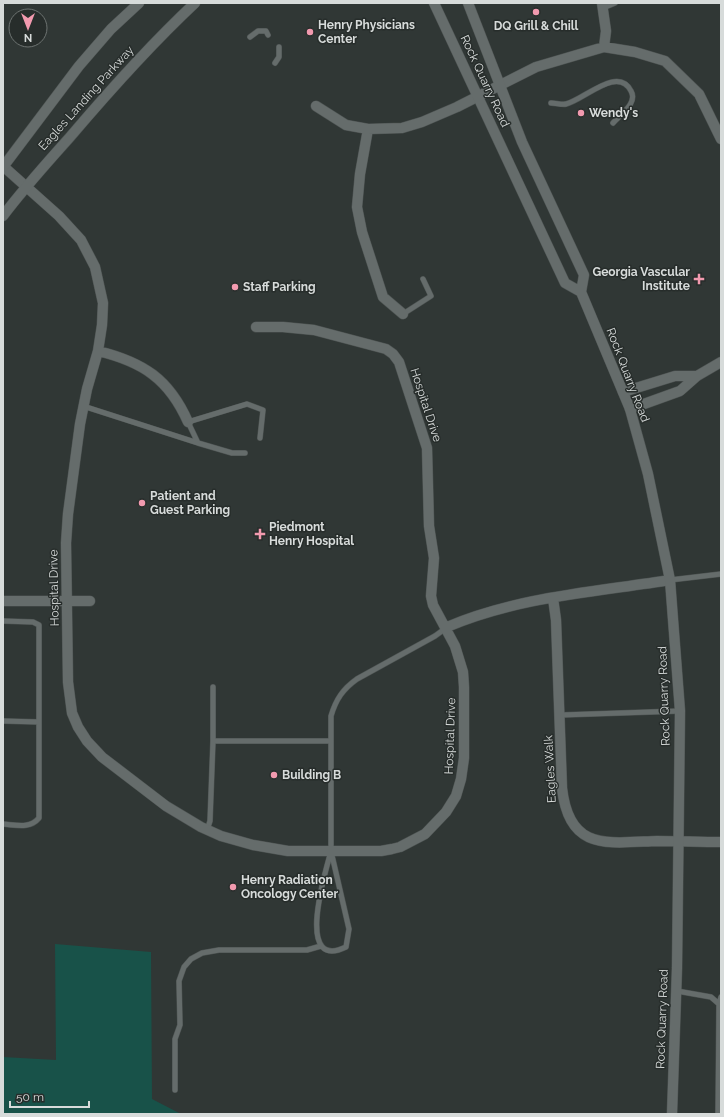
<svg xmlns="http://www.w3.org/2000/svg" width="724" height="1117" font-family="Raleway,sans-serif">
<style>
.green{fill:#185249}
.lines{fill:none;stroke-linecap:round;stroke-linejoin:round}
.lane-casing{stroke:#4d5352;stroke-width:6}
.street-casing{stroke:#4d5352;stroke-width:11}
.secondary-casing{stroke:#4d5352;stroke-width:11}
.lane{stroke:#656c6b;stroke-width:5}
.street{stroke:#656c6b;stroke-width:10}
.secondary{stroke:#656c6b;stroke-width:10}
.poi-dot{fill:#f29aaf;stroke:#272d2b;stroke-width:1.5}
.labels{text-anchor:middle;stroke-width:3;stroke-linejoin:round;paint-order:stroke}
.poi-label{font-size:12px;font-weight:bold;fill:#d7dbda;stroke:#272d2b;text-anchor:start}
.street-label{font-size:12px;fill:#d7dbda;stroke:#272d2b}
</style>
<rect width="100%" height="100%" fill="#303735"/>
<path class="green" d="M 55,944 L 151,952 L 152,1099 L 181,1114 L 3,1114 L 3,1057 L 56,1060 Z"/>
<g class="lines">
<defs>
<path id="lane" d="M 603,8 L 615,3
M 250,37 L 258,31 L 266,31 L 268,35
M 275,63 L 279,57 L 279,47
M 551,103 C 556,103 562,105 566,104 C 584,100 618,65 631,91 C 638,103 621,114 613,123
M 403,314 L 431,296 L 423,279
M 83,406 L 198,443
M 245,453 L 232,453 L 198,443 L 188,422 L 247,404 L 263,410 L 260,438
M 670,580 L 721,574
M 3,621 L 33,622 L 39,625 L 39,722
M 561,715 L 680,711
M 3,721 L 39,722 L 39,818 C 30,829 16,825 3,824
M 213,741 L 213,687
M 207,830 L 210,821 L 213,741 L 331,741
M 331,851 C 326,870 294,972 346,947 L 349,929 L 331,851 L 331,716 C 336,699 343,689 357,679 L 435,636 L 446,628
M 677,991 L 711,997 L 719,1004 L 718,1114
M 719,1004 L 721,997
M 175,1090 L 175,1039 L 180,1025 L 179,981 L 184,967 L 191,959 L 202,953 L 219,950 L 307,950 L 321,946"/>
<path id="street" d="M 602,3 L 606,31 L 604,47
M 316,106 L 346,125 L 368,129 L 402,128 L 422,122 L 457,107 L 536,67 L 604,47 L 635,52 L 665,61 L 699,94 L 721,139
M 368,129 L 360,174 L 357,207 L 362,232 L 383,297 L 403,314
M 3,166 L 59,216 L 81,240 L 95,267 L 103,303 L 102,325 L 98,351 L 87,389 L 80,424 L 68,514 L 66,543 L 68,682 L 72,713 L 78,727 L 87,741 L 102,757 L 166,806 L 201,827 L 221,836 L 253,845 L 288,851 L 381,851 L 392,849 L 400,847 L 425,834 L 446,812 L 456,796 L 461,779 L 464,758 L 464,687 L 463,672 L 455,646 L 433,605 L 431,596 L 434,558 L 429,526 L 427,448 L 399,362 L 393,354 L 386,349 L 314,330 L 283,327 L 256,327
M 98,351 C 143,362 169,379 188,422
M 623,392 L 675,376 L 697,376
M 630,409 L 680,391 L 697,376 L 721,362
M 553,598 L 556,620 L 562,788 C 569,851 606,843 657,841 C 678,841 700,842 721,842
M 3,601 L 90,601
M 447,627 C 517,597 595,592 670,580"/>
<path id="secondary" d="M 434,3 L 565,283 L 581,292
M 468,3 L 522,142 L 584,275 L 581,292 L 630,409 L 648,474 L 670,580 L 680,711 L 677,968 L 672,1114
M 3,167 L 79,66 L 111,29 L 139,3
M 3,216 C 24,188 47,163 70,137 C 110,90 150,45 195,3"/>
</defs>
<use href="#lane" class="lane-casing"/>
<use href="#street" class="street-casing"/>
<use href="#secondary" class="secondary-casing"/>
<use href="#lane" class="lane"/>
<use href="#street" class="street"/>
<use href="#secondary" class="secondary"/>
</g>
<g class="poi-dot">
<circle cx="536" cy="12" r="4"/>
<circle cx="310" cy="32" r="4"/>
<circle cx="581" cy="113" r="4"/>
<path d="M697 273h4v4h4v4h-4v4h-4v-4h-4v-4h4z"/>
<circle cx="235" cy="287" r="4"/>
<circle cx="142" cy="503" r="4"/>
<path d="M258 528h4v4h4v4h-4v4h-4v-4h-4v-4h4z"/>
<circle cx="274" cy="775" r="4"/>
<circle cx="233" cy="887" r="4"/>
</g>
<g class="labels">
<g class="poi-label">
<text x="318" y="29">Henry Physicians<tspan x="318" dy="14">Center</tspan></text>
<text x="536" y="30" text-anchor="middle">DQ Grill &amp; Chill</text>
<text x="589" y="117">Wendy's</text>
<text x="690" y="276" text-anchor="end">Georgia Vascular<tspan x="690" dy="14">Institute</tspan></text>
<text x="243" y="291">Staff Parking</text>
<text x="150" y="500">Patient and<tspan x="150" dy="14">Guest Parking</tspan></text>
<text x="269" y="531">Piedmont<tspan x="269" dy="14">Henry Hospital</tspan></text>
<text x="282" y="779">Building B</text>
<text x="241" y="884">Henry Radiation<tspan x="241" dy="14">Oncology Center</tspan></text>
</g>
<g class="street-label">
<text transform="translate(485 81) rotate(65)" y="4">Rock Quarry Road</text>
<text transform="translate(86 98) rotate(-48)" y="4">Eagles Landing Parkway</text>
<text transform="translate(628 375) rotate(69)" y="4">Rock Quarry Road</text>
<text transform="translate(426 405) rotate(72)" y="4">Hospital Drive</text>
<text transform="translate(54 588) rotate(-91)" y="4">Hospital Drive</text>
<text transform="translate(664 696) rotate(-92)" y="4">Rock Quarry Road</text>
<text transform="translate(450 736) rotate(-88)" y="4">Hospital Drive</text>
<text transform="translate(550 769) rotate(-93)" y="4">Eagles Walk</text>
<text transform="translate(662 1019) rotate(-88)" y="4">Rock Quarry Road</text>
</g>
</g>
<rect width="724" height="1117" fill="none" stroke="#d7dbda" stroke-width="8"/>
<g transform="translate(28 28) rotate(180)"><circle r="19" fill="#272d2b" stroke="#6d7371"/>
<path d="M0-3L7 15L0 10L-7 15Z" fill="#f29aaf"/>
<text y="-6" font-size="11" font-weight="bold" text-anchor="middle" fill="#d7dbda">N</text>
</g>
<path d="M10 1101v6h79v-6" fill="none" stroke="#d7dbda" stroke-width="2"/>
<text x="16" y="1101" font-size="12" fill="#d7dbda" stroke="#272d2b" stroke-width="3" paint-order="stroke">50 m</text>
</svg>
